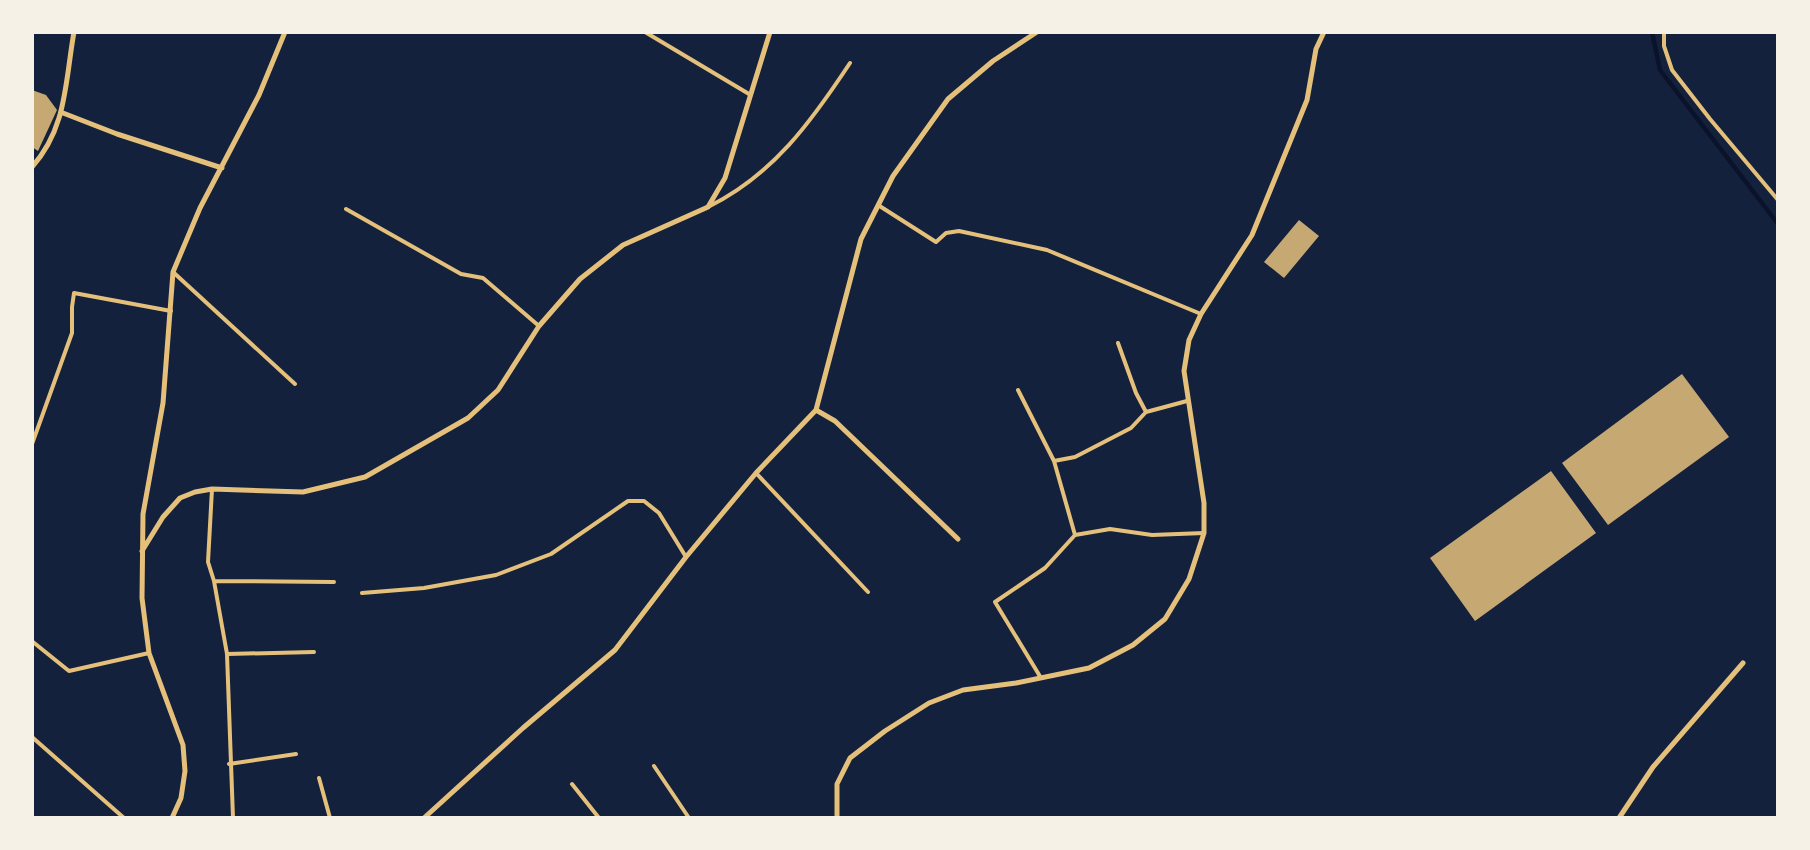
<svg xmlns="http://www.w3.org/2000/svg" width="1810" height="850" font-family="Montserrat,sans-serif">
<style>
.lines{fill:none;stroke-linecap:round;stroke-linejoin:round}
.stream{stroke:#0b132b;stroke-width:4.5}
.building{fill:#c6a872}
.service{stroke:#e5c07b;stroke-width:4}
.minor{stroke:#e5c07b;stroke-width:5}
</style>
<rect width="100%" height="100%" fill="#14213d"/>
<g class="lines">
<path class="stream" d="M 1652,32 L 1660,70 L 1778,224"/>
</g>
<path class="building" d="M 32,90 L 46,95 L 57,110 L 38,151 L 32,147 Z
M 1299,220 L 1319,236 L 1284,278 L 1264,262 Z
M 1682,374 L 1729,437 L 1608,525 L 1562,463 Z
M 1551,471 L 1596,533 L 1475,621 L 1430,558 Z"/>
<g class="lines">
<path class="service" d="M 645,32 L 749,94
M 1664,32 L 1664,46 L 1672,70 L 1710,119 L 1778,200
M 878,205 L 936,242 L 946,233 L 959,231 L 1047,250 L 1201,314
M 708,207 C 773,175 811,122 850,63
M 346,209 L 461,274 L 483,278 L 539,326
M 173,272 L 295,384
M 1118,343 L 1136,393 L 1146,412
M 1018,390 L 1054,461 L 1075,535
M 32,444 L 72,333 L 72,307 L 74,293 L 171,311
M 1054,461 L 1075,457 L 1131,428 L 1146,412 L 1187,401
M 756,473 L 868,592
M 212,489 L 208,562 L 214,581 L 227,654 L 233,818
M 214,581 L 334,582
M 362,593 L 424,588 L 496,575 L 551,554 L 628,501 L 644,501 L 659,513 L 686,557
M 33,642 L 69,671 L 149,653
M 227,654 L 314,652
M 1041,678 L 995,602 L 1045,568 L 1075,535 L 1110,529 L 1152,535 L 1204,533
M 32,737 L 124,818
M 229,764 L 296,754
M 654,766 L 689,818
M 319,778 L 330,818
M 572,784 L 599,818"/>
<path class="minor" d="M 63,113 L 117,134 L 222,168
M 32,167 C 67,128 65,82 74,32
M 816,410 L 835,421 L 958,539
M 142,551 L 163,517 L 180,498 L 195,492 L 212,489 L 303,492 L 365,477 L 468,418 L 498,390 L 539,326 L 580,279 L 623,245 L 708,207 L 725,178 L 770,32
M 172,818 L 181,798 L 185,771 L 183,745 L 149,653 L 142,598 L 143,514 L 163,403 L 173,272 L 200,208 L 259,95 L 285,32
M 424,818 L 523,728 L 615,650 L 686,557 L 756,473 L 816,410 L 861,239 L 893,176 L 948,99 L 993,61 L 1037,32
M 837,818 L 837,784 L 850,758 L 885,731 L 929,703 L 963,690 L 1016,683 L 1089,668 L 1133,645 L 1165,619 L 1189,579 L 1204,533 L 1204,503 L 1184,371 L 1189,340 L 1201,314 L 1252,235 L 1307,100 L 1316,49 L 1324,32
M 1619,818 L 1653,767 L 1743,663"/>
</g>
<rect width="1810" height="850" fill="none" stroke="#f6f1e7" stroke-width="68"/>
</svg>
